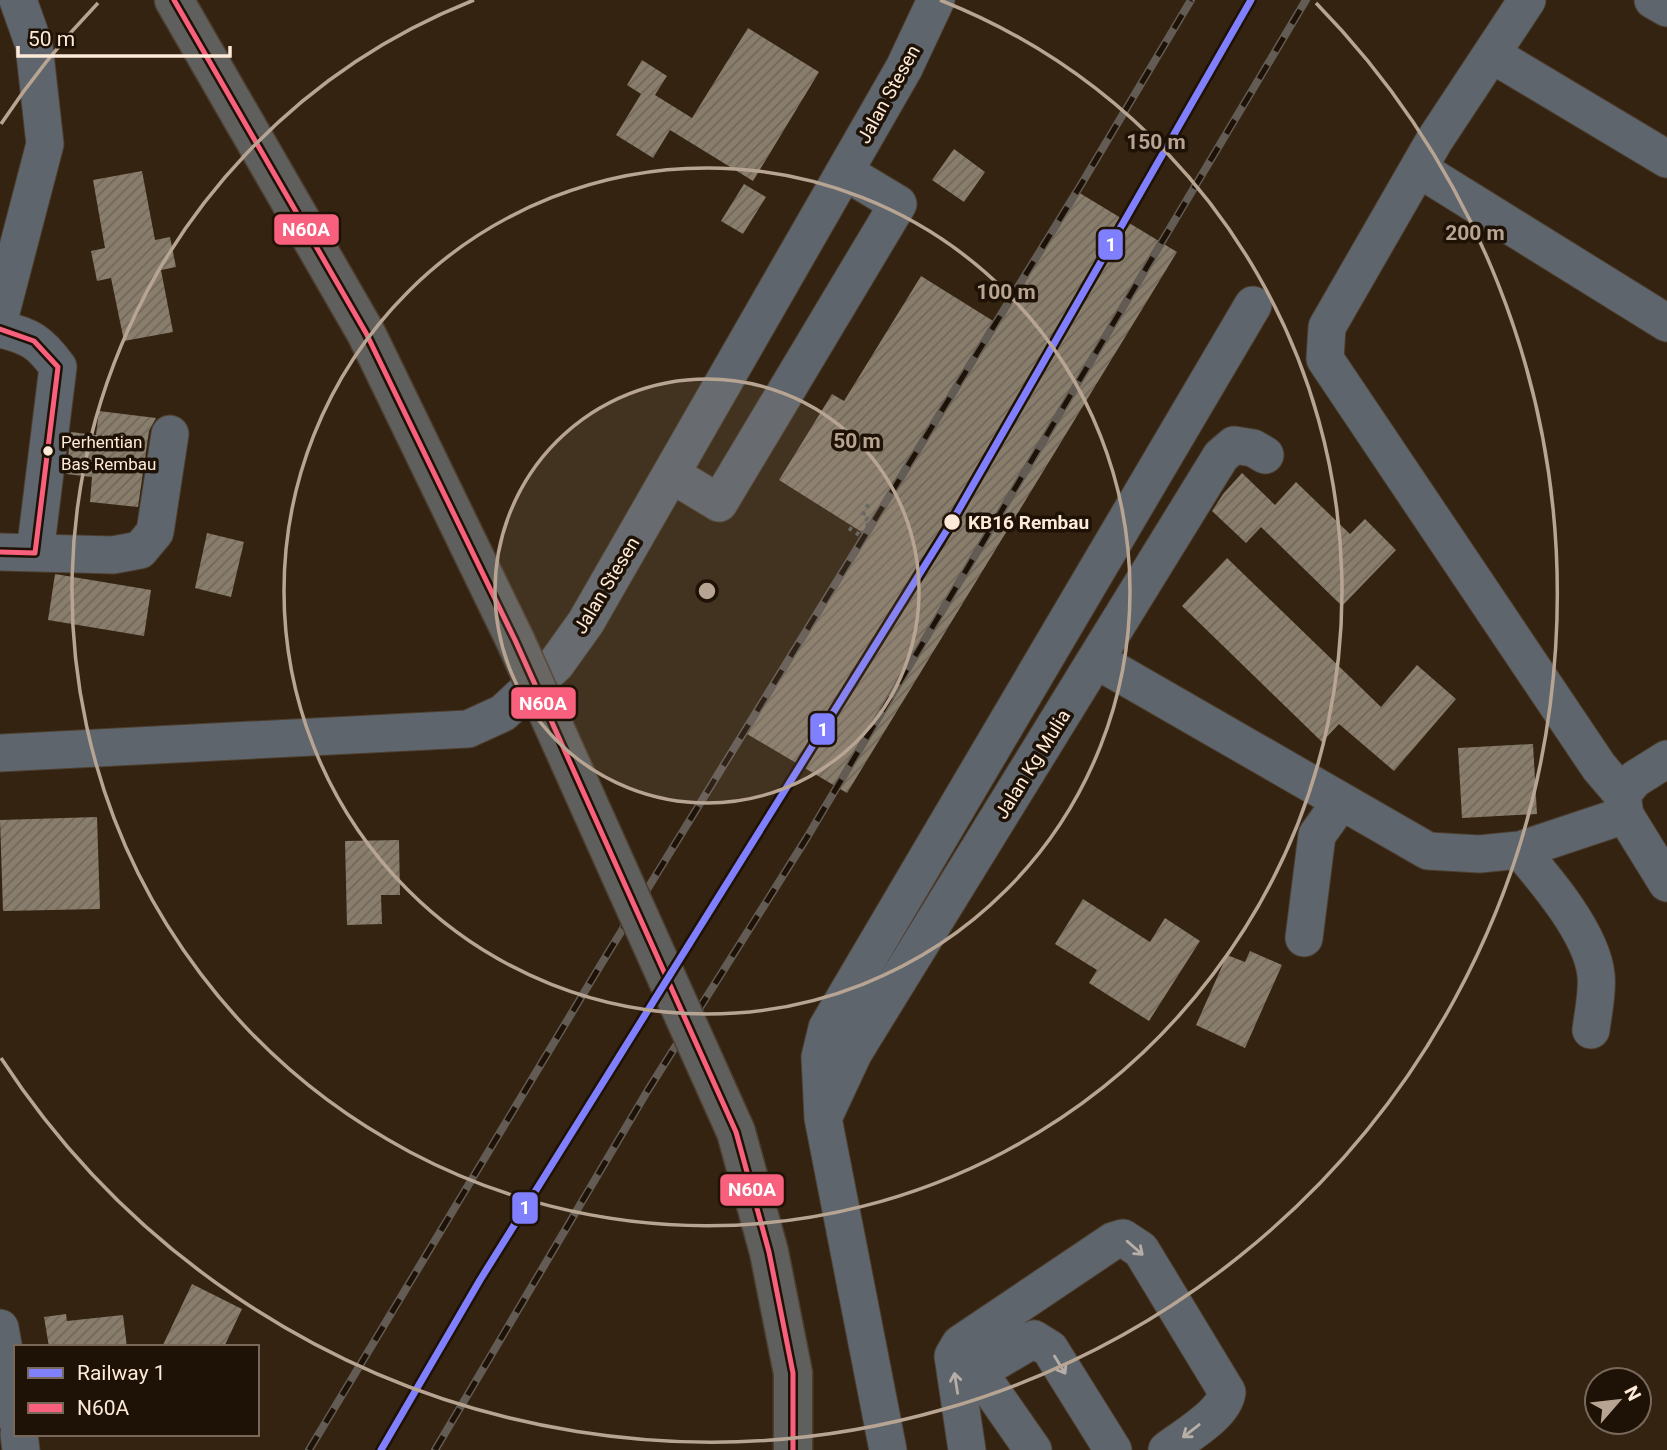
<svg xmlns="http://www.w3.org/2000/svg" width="1667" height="1450" font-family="Roboto,sans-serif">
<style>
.building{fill:url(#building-hatch)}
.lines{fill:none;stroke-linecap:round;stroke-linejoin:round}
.minor-casing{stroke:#4d3e2f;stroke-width:39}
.highway-casing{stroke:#4d3e2f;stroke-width:41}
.path{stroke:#60605f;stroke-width:4.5;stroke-dasharray:3.5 5;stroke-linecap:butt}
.minor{stroke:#5e656c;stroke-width:37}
.highway{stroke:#5f5f5d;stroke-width:38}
.rail-casing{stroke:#625c55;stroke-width:8}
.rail{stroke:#1e1105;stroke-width:5;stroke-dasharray:16;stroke-linecap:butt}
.highway-bridge-casing{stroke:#4d3e2f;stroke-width:41;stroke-linecap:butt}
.highway-bridge{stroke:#5f5f5d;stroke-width:38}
.bus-1-casing{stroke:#1e1105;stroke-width:10}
.bus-1{stroke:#f8607d;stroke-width:5}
.rail-1-casing{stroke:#1e1105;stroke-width:12}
.rail-1{stroke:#8080ff;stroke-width:7}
.oneway{stroke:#b6aea7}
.ring{fill:none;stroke:#b7a492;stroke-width:3.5}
.bus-dot{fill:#feead8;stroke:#1e1105;stroke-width:2.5}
.labels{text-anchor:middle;stroke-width:7;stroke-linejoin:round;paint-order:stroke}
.bus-label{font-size:17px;fill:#feead8;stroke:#1e1105;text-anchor:start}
.street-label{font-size:19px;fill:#feead8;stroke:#1e1105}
.stop-label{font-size:19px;font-weight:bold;fill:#feead8;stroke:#1e1105;text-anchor:start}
.centre{fill:#b7a492;stroke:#1e1105;stroke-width:3.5}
.ring-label{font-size:21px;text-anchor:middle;font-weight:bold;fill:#b7a492;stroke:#1e1105;stroke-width:7;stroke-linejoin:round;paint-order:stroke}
.line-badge{stroke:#1e1105;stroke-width:2.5}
.badge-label{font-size:19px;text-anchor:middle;font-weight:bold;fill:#fff}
</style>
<defs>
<pattern id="building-hatch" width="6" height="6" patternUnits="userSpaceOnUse" patternTransform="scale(1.75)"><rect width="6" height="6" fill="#897d6c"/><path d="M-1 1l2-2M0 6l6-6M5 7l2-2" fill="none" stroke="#71675b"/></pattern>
</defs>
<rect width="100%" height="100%" fill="#332310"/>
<path class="building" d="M 748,28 L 819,72 L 753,181 L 670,130 L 653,158 L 616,135 L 641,94 L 627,85 L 642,60 L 667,76 L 655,95 L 692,118 Z
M 954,149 L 985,172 L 964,202 L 932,180 Z
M 142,171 L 155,240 L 170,237 L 176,267 L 161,270 L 173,332 L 124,341 L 111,278 L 97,281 L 91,251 L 105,248 L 93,180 Z
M 744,184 L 766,197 L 743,234 L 721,221 Z
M 1078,192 L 1177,252 L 847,793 L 747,734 L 868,536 L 779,480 L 832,394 L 844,401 L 921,276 L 998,324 Z
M 99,411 L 156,418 L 149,431 L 138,507 L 90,502 L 92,477 L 66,474 L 71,432 L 96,435 Z
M 1242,473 L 1275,505 L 1296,482 L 1350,534 L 1365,519 L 1396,550 L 1342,606 L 1261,527 L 1246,543 L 1212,511 L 1223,494 Z
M 207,533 L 244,542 L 231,597 L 195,588 Z
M 1227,558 L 1381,707 L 1417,665 L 1456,699 L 1394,771 L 1339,724 L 1322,742 L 1182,606 Z
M 55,574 L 151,590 L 144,636 L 48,620 Z
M 1533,744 L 1537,814 L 1462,818 L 1458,748 Z
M 97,817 L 100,909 L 3,911 L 0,820 Z
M 399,840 L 400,895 L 381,895 L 382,924 L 347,925 L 345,841 Z
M 1083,899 L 1150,942 L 1165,918 L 1200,941 L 1149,1021 L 1089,983 L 1097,970 L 1055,944 Z
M 1250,951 L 1282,965 L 1245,1048 L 1196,1025 L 1227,955 L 1245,962 Z
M 192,1284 L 242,1309 L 224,1347 L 162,1347 Z
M 66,1314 L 67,1321 L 123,1315 L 127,1347 L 49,1347 L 44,1317 Z"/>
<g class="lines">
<defs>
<path id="minor" d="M 1527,0 L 1434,141 L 1327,327 L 1325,359 L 1599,767 L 1622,794 L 1625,815 L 1667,883
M 1653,0 L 1667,8
M 1493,55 L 1667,159
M 1419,169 L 1667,323
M 0,316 L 45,144 L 34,45 L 18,0
M 0,329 C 30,336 40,342 58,367 L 35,553
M 671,474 L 719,503 L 898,204 L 845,172
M 0,552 L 113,555 L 140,550 L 155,532 L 170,434
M 1096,660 L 1428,851 L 1479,854 L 1520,850 L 1625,815
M 0,753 L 468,729 L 503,713 L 556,664 L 586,622 L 904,68 L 936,0
M 1622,794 L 1635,779 L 1667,759
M 1520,850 C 1546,880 1592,934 1596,975 C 1598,992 1593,1013 1591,1030
M 1304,938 L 1317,835 L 1340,803
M 825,1114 L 854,1052 L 1221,456 L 1234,445 L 1253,448 L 1265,455
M 0,1328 L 16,1418
M 19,1434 L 21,1450
M 888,1450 L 823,1118 L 820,1057 L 827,1028 L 1253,305
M 967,1450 L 953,1356 L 960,1344 L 1113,1241 L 1123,1238 L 1141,1250 L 1227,1392 C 1224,1415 1185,1436 1167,1450
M 1033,1450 L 987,1384 L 985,1372 L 988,1366 L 1034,1339 L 1050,1349 L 1113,1450"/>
<path id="highway" d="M 174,0 L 366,333 L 515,640
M 736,1132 L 769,1252 L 793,1373 L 793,1450"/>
</defs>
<use href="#minor" class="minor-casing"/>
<use href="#highway" class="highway-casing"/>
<path class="path" d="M 849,528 L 861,536 L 870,521 L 862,516 L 870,502"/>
<use href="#minor" class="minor"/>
<use href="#highway" class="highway"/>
<defs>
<path id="rail" d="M 309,1450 L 600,966 L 1082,183 L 1191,0
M 435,1450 L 648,1090 L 806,839 L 1306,0"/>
</defs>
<use href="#rail" class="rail-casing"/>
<use href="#rail" class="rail"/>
<defs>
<path id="highway-bridge" d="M 515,640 L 736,1132"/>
</defs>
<use href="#highway-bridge" class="highway-bridge-casing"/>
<use href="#highway-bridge" class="highway-bridge"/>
<defs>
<path id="bus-1" d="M 174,0 L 366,333 L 515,640 L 736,1132 L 769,1252 L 793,1373 L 793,1450
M 0,329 L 34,341 L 58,367 L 35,553 L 0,552"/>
</defs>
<use href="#bus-1" class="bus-1-casing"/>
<use href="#bus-1" class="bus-1"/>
<defs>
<path id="rail-1" d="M 381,1450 L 480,1280 L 950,525 L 1251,0"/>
</defs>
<use href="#rail-1" class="rail-1-casing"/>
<use href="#rail-1" class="rail-1"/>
</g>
<defs><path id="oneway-shaft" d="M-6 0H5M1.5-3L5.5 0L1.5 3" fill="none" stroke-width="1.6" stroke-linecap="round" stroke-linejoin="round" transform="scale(1.75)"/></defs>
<g class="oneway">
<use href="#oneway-shaft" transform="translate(1135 1248) rotate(41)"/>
<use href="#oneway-shaft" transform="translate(1060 1365) rotate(58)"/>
<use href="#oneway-shaft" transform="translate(956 1383) rotate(-99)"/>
<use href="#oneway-shaft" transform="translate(1191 1431) rotate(142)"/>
</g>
<circle cx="707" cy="591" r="212" fill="#b7a492" fill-opacity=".12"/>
<g class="ring">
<circle cx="707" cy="591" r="212"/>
<circle cx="707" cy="591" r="423"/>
<path d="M940 0A635 635 0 1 1 474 0"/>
<path d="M1 124A847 847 0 0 1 98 3M1316 3A847 847 0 1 1 1 1058"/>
</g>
<g class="bus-dot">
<circle cx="48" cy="451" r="6"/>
<circle cx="952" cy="522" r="9"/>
</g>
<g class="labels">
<g class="bus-label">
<text x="61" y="448">Perhentian<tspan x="61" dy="22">Bas Rembau</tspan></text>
</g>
<g class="street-label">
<text transform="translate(888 94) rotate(-61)" y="7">Jalan Stesen</text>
<text transform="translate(606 585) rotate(-59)" y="7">Jalan Stesen</text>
<text transform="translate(1032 764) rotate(-58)" y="7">Jalan Kg Mulia</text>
</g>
<g class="stop-label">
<text x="968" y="529">KB16 Rembau</text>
</g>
</g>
<circle cx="707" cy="591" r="10" class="centre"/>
<g class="ring-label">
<text x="1156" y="149">150 m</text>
<text x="1475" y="240">200 m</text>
<text x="1006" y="299">100 m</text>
<text x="857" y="448">50 m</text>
</g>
<g class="line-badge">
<rect x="273" y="213" width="67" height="33" rx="7" fill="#f8607d"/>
<rect x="1097" y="228" width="27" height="33" rx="7" fill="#8080ff"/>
<rect x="510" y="686" width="67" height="34" rx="7" fill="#f8607d"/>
<rect x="809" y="712" width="27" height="34" rx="7" fill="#8080ff"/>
<rect x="719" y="1173" width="66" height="34" rx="7" fill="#f8607d"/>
<rect x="511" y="1191" width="28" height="34" rx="7" fill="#8080ff"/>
</g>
<g class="badge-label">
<text x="306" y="236">N60A</text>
<text x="1111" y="251">1</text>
<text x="543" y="710">N60A</text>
<text x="823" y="736">1</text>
<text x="752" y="1196">N60A</text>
<text x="525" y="1214">1</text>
</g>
<rect x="14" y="1345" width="245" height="91" fill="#1e1105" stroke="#786859" stroke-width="2"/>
<rect x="28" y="1368" width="35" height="10" fill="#8080ff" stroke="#786859" stroke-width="2"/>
<text x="77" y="1380" font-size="21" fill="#feead8">Railway 1</text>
<rect x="28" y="1403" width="35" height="10" fill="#f8607d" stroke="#786859" stroke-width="2"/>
<text x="77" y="1415" font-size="21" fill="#feead8">N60A</text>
<g transform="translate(1618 1401) rotate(62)"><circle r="33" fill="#1e1105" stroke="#786859" stroke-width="2"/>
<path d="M0-5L12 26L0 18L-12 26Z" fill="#b7a492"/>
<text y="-10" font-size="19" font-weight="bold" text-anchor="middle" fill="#feead8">N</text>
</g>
<path d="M18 46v10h212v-10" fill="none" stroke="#feead8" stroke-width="3.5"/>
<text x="28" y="46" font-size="21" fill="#feead8" stroke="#1e1105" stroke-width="5" paint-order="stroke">50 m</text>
</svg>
